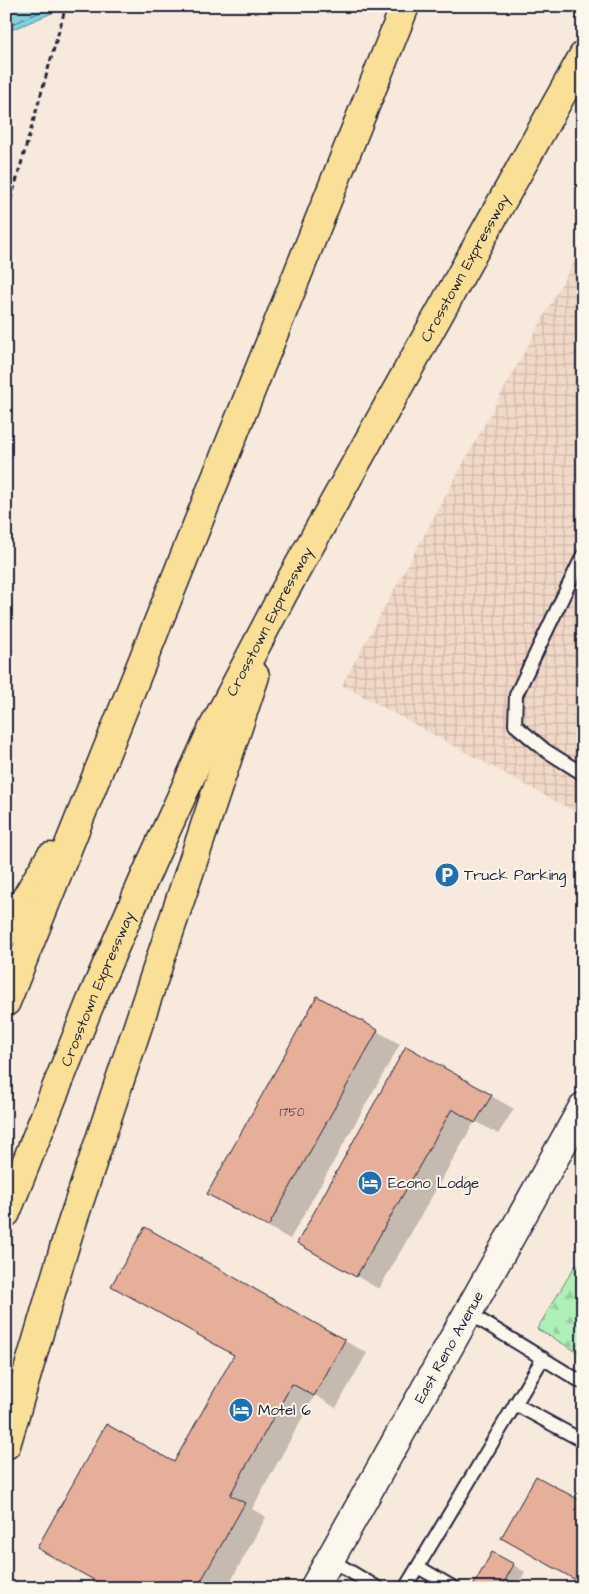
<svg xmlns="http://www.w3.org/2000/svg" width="589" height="1594" font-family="'Architects Daughter',sans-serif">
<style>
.industrial{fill:url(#industrial-grid)}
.forest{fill:url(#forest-firs);stroke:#68897a}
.water{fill:#81d1dd;stroke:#5b8b9c}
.shadow{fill:#0003}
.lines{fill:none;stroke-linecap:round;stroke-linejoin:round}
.shore{stroke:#48687c;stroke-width:1}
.building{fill:#e5af99;stroke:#22223b}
.service-casing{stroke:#22223b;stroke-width:16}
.secondary-casing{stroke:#22223b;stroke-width:31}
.motorway-casing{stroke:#22223b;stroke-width:31}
.path{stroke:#22223b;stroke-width:3;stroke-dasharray:5 4;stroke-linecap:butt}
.service{stroke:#fbf7ec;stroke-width:12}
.secondary{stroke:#fbf7ec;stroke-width:28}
.motorway{stroke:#fadf96;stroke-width:28}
.labels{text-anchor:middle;stroke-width:4;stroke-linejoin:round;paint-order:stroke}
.number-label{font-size:12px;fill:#534552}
.street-label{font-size:15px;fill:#22223b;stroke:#fbf7ec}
.poi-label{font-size:15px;fill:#22223b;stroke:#fbf7ec;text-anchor:start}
</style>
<defs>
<pattern id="industrial-grid" width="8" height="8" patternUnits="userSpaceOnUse" patternTransform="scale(1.25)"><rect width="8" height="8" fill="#f2d8c7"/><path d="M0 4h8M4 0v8" fill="none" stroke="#cfb9ac"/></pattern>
<pattern id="forest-firs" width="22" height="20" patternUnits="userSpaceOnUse" patternTransform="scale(1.25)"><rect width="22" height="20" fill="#aff0b8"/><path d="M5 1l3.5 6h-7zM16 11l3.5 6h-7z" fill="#96ce9f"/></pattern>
</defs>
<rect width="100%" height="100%" fill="#f7e9db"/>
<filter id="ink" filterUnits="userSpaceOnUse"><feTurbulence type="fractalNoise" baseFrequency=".02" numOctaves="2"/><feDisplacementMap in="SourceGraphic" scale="10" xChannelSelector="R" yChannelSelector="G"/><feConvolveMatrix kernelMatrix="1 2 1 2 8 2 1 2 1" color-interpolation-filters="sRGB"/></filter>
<g filter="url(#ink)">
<path class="industrial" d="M 583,245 L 583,816 L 342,685 Z"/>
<path class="forest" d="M 583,1264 L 583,1355 L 537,1329 L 575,1266 Z"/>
<path class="water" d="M 6,6 L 69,6 L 6,32 Z"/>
<path class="shadow" d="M 317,998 L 400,1044 L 290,1239 L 231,1206 Z
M 407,1048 L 514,1109 L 498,1134 L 475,1121 L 379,1289 L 299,1243 Z
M 345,1341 L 367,1353 L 336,1408 L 315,1395 L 252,1509 L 266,1517 L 227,1588 L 110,1588 L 175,1464 Z
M 493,1553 L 525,1572 L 517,1588 L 474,1588 Z"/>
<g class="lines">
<path class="shore" d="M 6,27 L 54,6"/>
</g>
<path class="building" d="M 317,996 L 378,1030 L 268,1227 L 207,1194 Z
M 406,1046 L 492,1095 L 475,1123 L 452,1109 L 356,1277 L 297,1243 Z
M 145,1227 L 345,1340 L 314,1396 L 292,1384 L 230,1495 L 245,1503 L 197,1588 L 108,1588 L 37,1548 L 106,1424 L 174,1462 L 234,1355 L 111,1286 Z
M 536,1476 L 583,1502 L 583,1584 L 501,1538 Z
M 492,1552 L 514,1564 L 501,1588 L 472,1588 Z"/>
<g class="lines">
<defs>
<path id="service" d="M 583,555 L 516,695 L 515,725 L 545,750 L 583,774
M 467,1312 L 583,1383
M 515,1404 L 583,1441
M 329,1559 L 378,1588
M 418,1567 L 454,1588
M 405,1588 L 543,1358"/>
<g id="secondary">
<path id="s1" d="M 314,1588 L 583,1107"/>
</g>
<g id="motorway">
<path d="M 6,932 L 50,857"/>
<path d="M 6,1002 L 405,6"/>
<path id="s2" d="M 6,1213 L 91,1001 L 152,861 L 212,730 L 283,594 L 583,56"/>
<path d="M 6,1445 L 68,1235 L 255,676"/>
</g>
</defs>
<use href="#service" class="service-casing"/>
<use href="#secondary" class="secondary-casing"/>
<use href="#motorway" class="motorway-casing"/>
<path class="path" d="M 6,217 L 66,6"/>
<use href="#service" class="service"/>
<use href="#secondary" class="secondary"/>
<use href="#motorway" class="motorway"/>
</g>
</g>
<defs>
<symbol id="parking-disc" viewBox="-11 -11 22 22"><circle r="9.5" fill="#1f6fb2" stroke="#fbf7ec"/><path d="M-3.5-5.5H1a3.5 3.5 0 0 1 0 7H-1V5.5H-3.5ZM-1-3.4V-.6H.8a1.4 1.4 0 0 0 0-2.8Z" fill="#fff"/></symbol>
<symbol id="hotel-disc" viewBox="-11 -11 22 22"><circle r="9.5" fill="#1f6fb2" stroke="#fbf7ec"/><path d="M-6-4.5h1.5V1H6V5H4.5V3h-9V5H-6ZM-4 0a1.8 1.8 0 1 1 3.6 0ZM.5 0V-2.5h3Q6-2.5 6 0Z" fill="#fff"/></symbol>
</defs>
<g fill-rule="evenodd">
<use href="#parking-disc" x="433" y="861" width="28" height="28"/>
<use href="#hotel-disc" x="356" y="1169" width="28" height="28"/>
<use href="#hotel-disc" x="227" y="1396" width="28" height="28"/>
</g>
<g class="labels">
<g class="number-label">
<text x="292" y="1116">1750</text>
</g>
<g class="street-label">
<text dy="5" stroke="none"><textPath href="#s2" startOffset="1052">Crosstown Expressway</textPath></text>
<text dy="5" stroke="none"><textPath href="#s2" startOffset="648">Crosstown Expressway</textPath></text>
<text dy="5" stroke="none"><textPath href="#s2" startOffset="242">Crosstown Expressway</textPath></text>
<text dy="5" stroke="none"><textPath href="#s1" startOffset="276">East Reno Avenue</textPath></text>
</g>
<g class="poi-label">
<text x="464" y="880">Truck Parking</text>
<text x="388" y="1188">Econo Lodge</text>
<text x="258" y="1415">Motel 6</text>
</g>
</g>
<rect width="589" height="1594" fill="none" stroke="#fbf7ec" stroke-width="25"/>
<rect x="12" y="12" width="564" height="1569" fill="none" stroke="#22223b" stroke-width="2" filter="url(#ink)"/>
</svg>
